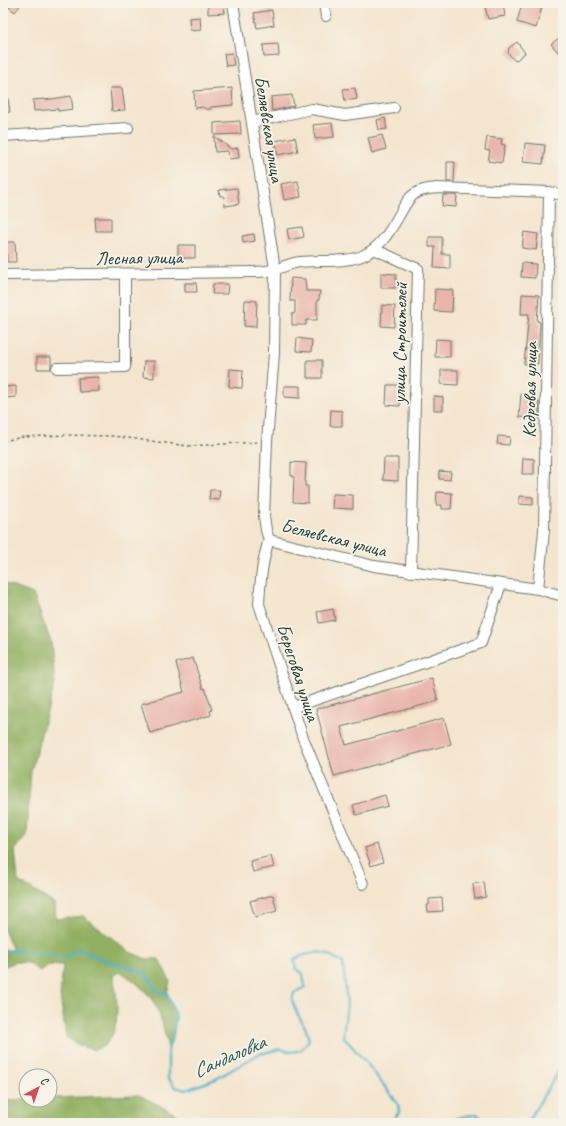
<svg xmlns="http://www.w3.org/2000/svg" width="566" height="1126" font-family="Caveat,sans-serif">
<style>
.forest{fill:#92b062;stroke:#58764b}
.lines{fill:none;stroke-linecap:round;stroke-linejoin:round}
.stream{stroke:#4bb4c9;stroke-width:2.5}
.building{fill:#e9b5ab}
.minor-casing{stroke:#6a786a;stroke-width:12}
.path{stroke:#6a786a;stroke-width:1.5;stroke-dasharray:3 3;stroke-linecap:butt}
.minor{stroke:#fff;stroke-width:10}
.labels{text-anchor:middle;stroke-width:3.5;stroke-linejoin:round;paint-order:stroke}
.street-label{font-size:19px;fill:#1f3d34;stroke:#f7f3e8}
.water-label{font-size:20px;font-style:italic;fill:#2a5b59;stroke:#f7f3e8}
</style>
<rect width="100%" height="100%" fill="#f7f3e8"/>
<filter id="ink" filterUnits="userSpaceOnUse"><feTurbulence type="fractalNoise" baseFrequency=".025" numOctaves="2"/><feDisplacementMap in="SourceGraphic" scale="8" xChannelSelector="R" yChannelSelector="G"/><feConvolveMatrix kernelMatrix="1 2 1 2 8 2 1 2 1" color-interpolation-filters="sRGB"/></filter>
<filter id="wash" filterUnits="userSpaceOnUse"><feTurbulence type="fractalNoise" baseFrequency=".012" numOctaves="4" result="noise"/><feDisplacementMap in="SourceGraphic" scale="16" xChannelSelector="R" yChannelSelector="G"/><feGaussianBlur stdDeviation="0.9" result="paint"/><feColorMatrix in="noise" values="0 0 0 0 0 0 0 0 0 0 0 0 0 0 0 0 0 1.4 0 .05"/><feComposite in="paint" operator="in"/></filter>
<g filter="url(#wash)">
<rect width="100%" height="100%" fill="#f4e5ce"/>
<path class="forest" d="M 3,583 L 33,594 L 51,642 L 55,683 L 31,771 L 27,835 L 15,850 L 18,881 L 55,904 L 56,919 L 83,916 L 130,952 L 146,959 L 159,959 L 170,981 L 167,993 L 176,1017 L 173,1034 L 168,1049 C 160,1009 156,995 121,972 L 113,975 C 117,996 122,1026 106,1044 C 103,1047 98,1048 95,1050 L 80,1046 L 66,1037 L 60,996 L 63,965 L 51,965 L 39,971 L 29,963 L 16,962 L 3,967 L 3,951 L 13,950 L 3,928 Z
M 139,1095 L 193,1123 L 3,1123 L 3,1100 L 50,1100 L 50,1098 Z"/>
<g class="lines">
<path class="stream" d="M 3,951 L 13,950 L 66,957 L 78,949 L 109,962 L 122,965 L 145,973 L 158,992 L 167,993 L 176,1017 L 173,1034 L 168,1049 L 168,1078 L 175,1087 L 186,1090 L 216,1079 L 259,1054 L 280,1049 L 292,1052 L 301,1050 L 309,1040 L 306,1029 L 297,1013 L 292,1000 L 294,993 L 305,987 L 303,974 L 296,969 L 294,959 C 316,950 323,949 343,963 L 347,1004 L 343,1036 L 369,1066 L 398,1104 L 399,1112 L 391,1123
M 455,1123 L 457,1118 L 477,1114 L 485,1123
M 527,1123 L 563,1064"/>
</g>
<g id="blocks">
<path class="building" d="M 4,3 L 22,3 L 15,12 Z
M 224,3 L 225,13 L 208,14 L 208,4 Z
M 484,3 L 503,3 L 505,16 L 488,19 Z
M 522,3 L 543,3 L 536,28 L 517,22 Z
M 272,10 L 274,25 L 257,28 L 254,13 Z
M 200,17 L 201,30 L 193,31 L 193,30 L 190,30 L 189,18 Z
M 563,35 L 563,49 L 558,52 L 551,44 Z
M 517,42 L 525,53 L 515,61 L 508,53 L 509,48 Z
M 278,44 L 279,56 L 264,57 L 263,45 Z
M 232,53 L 234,65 L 226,66 L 224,54 Z
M 110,88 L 122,88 L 125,110 L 112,111 Z
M 232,88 L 233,105 L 211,107 L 210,109 L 205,109 L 203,107 L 195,108 L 194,91 Z
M 355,88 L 357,99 L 345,101 L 343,89 Z
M 3,92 L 7,92 L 10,112 L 3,113 Z
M 292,95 L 294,106 L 272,111 L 271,97 Z
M 71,96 L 73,109 L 58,111 L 58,109 L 34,111 L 33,100 L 45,99 L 45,100 Z
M 385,118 L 387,129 L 379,130 L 377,120 Z
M 240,121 L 241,134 L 214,135 L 214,123 Z
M 332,123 L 334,137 L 315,139 L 313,125 Z
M 382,135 L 386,149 L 372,153 L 368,138 Z
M 214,136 L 231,149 L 238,148 L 239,158 L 229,159 L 228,151 L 215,152 Z
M 295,137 L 298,151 L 278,155 L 275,141 Z
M 487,137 L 502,139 L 501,144 L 505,145 L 502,163 L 488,161 L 490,151 L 485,150 Z
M 525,143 L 545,145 L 543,164 L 523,162 Z
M 447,162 L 455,162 L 454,182 L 447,182 Z
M 298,181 L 301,197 L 284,200 L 281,184 Z
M 237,188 L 239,204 L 225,206 L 224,196 L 220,196 L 219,190 Z
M 443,195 L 457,195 L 456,207 L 442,206 Z
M 95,218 L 111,218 L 111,231 L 96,231 Z
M 302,227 L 304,237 L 289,240 L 287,229 Z
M 524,232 L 538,234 L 536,250 L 522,248 Z
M 254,234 L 255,241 L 243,243 L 242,236 Z
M 429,237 L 442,237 L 442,254 L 450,254 L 450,269 L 434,268 L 435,247 L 429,247 Z
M 6,242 L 15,242 L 16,262 L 7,262 Z
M 178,245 L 195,245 L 195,258 L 178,258 Z
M 522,263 L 536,264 L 535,278 L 521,277 Z
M 381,273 L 396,274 L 396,288 L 381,288 Z
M 291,278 L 305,279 L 306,291 L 320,291 L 319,300 L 317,300 L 317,320 L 306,320 L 306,325 L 292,325 L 292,314 L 295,313 L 295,301 L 290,301 Z
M 185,283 L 196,283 L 197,292 L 185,292 Z
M 213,284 L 228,284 L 227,294 L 212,294 Z
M 435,289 L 453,290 L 452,312 L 434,311 Z
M 522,294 L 539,295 L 537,321 L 540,322 L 538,364 L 524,364 L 529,314 L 521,314 Z
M 245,300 L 257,301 L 256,327 L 244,326 Z
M 382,305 L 395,306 L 394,327 L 381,326 Z
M 297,338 L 312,340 L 311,352 L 296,351 Z
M 436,339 L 450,340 L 450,357 L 435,357 Z
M 37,357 L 51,357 L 51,369 L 37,369 Z
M 307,360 L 322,360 L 322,378 L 307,378 Z
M 144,361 L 154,361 L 154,378 L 143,377 Z
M 230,369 L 243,370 L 242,388 L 229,387 Z
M 441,370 L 458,370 L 458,385 L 441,384 Z
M 98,377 L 99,391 L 79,392 L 78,378 Z
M 387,385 L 401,385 L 400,406 L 386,405 Z
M 16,386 L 16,397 L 5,398 L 4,387 Z
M 284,386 L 300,386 L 300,398 L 284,397 Z
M 521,394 L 529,394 L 529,401 L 539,402 L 539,419 L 519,417 Z
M 434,396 L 443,397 L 443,410 L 434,410 Z
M 331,410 L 342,411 L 342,426 L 330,426 Z
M 498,436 L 510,437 L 509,445 L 497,444 Z
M 384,458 L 398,458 L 398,481 L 383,480 Z
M 523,458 L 534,459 L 534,474 L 522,474 Z
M 291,462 L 306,463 L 305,486 L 308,486 L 308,503 L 293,502 L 294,476 L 291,476 Z
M 439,471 L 451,472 L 450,480 L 439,479 Z
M 210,490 L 220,490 L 219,500 L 209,499 Z
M 437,492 L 452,493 L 451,509 L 442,509 L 442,505 L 436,505 Z
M 333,494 L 353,495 L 353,509 L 332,508 Z
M 519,496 L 533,497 L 533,505 L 519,504 Z
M 333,609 L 335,620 L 319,623 L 317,612 Z
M 193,658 L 203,689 L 205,688 L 212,710 L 210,711 L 211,715 L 150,733 L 141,704 L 184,692 L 176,663 Z
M 432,678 L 438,701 L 341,727 L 346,745 L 444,718 L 451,744 L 334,776 L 316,709 Z
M 385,795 L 388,806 L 356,815 L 353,805 Z
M 377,844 L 383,862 L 371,866 L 365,848 Z
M 271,856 L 274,867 L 253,872 L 250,861 Z
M 484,882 L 486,897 L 475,899 L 473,884 Z
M 273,895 L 277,911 L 255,917 L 250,901 Z
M 442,898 L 443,911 L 428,912 L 427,905 L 429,905 L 429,899 Z"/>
</g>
</g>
<g filter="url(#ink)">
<use href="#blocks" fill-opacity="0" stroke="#6a786a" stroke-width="1"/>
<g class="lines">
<defs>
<path id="minor" d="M 233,3 L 275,269 L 274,353 L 267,442 L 264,516 L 266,530 L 269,540 L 374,566 L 538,589 L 563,596
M 324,3 L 326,16
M 252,122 L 312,109 L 345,115 L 394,108
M 3,136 L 128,128
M 374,249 L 418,269 L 411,572
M 3,275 L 255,272 C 261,272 267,271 273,270 C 282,268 290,263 300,262 C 318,260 348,263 364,255 C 379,248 390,232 398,217 C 403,209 407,198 416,193 C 423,189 430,189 437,188 L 549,192 L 563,195
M 57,368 L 125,367 L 125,274
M 269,540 C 262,561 260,582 259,604 L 303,738 L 363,884
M 538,589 L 544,531 L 549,192
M 294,707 L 481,643 L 501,584"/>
</defs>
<use href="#minor" class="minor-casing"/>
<path class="path" d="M 3,441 L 23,437 L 66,435 L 113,436 L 188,446 L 258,442"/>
<use href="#minor" class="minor"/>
</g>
</g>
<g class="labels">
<g class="street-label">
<text transform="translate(270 129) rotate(81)" y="7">Беляевская улица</text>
<text transform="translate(139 257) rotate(-1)" y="7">Лесная улица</text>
<text transform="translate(399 343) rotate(-89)" y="7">улица Строителей</text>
<text transform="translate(529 390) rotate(-89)" y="7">Кедровая улица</text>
<text transform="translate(334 537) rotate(14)" y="7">Беляевская улица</text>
<text transform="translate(299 672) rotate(72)" y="7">Береговая улица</text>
</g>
<g class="water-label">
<text transform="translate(229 1056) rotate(-24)" y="7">Сандаловка</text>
</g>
</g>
<rect width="566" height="1126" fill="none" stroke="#f7f3e8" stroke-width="16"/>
<g transform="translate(38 1088) rotate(40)"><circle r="19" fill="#f7f3e8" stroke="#a1aaa0"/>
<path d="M0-3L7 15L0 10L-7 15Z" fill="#d1495b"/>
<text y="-6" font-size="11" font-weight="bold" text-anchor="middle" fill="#1f3d34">С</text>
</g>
</svg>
